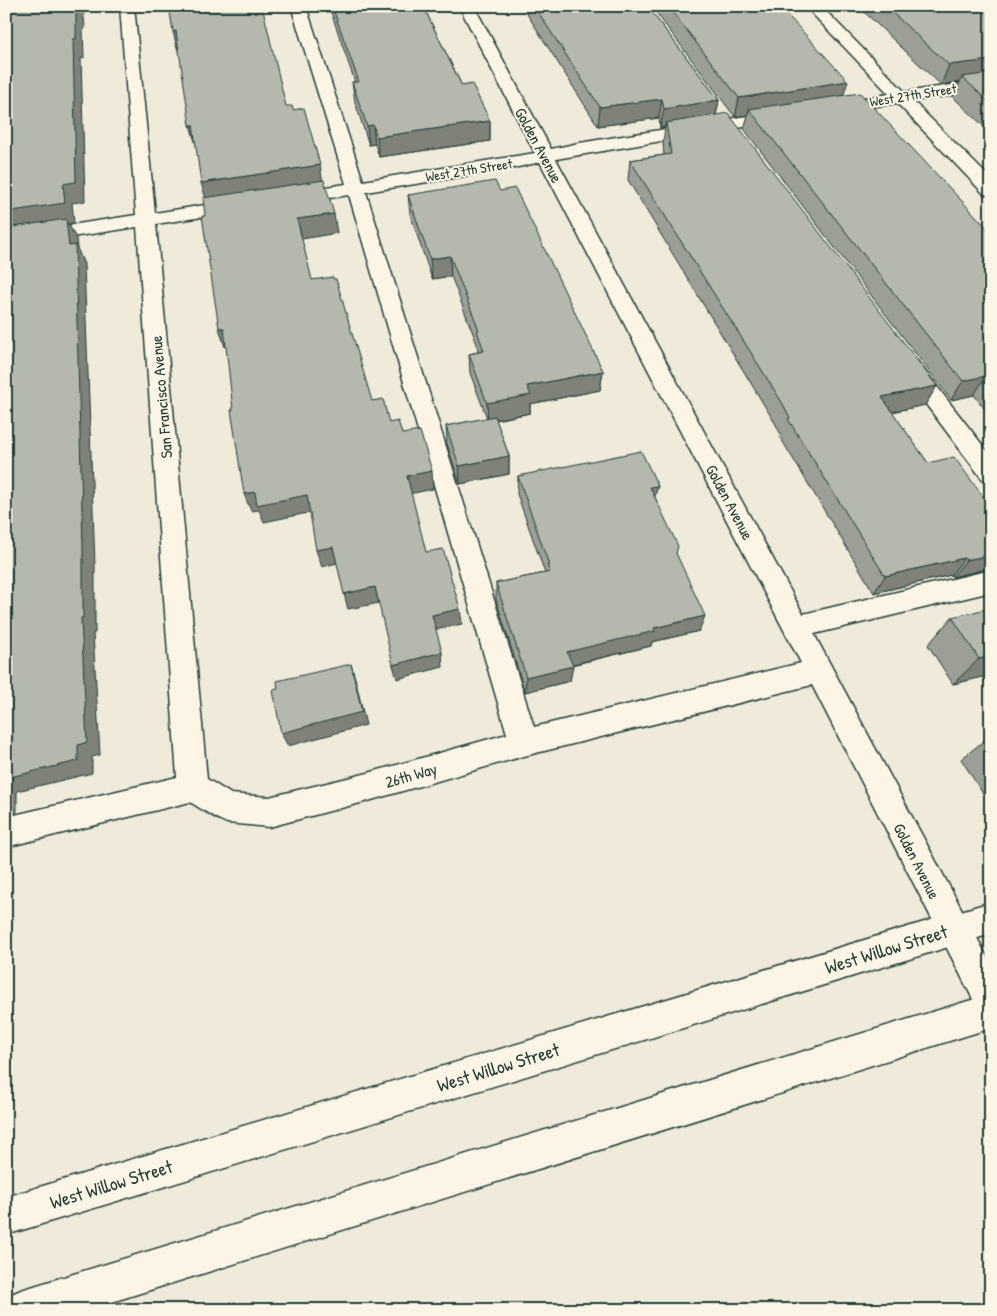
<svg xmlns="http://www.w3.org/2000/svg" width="997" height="1316" font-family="'Patrick Hand',sans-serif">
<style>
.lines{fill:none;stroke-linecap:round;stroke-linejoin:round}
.minor-casing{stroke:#1f3d34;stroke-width:3}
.major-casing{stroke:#1f3d34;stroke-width:3}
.minor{fill:#fcf5e5;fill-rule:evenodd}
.major{fill:#fcf5e5;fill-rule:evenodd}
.wall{fill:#9c9f95;stroke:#1f3d34}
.shaded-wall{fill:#7f8279;stroke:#1f3d34}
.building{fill:#b5b9ad;stroke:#1f3d34}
.labels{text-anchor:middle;stroke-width:4;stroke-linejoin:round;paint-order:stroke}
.far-street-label{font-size:14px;fill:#1f3d34;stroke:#fcf5e5}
.street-label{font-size:16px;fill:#1f3d34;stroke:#fcf5e5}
.near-street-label{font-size:19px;fill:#1f3d34;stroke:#fcf5e5}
</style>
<rect width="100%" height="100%" fill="#efeada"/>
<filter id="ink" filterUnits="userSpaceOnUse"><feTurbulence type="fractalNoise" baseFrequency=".02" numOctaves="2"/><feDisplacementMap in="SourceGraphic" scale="10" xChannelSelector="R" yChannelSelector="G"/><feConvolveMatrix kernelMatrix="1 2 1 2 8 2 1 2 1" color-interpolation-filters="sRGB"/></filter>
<g filter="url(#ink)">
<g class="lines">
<defs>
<path id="minor" d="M 120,6 L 134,6 L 155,213 L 242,199 L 249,201 L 251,205 L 249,209 L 242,211 L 156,224 L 207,779 L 231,794 L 269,797 L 368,773 L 507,734 L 349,195 L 292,204 L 285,202 L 283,198 L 285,194 L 292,192 L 346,184 L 291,6 L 306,6 L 363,181 L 535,153 L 459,6 L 474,6 L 551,149 L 579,143 L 784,110 L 790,111 L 792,115 L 790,119 L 784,120 L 556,159 L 803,614 L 991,570 L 991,592 L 814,634 L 991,964 L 991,1016 L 979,1011 L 812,685 L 524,756 L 368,801 L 269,827 L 227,823 L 216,818 L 190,802 L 6,847 L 6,817 L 177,777 L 137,227 L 6,247 L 6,235 L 136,215 ZM 540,162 L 801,663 L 534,727 L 366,192 L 514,168 Z
M 805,6 L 821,6 L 905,92 L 991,79 L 991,89 L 913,101 L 991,179 L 991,195 L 984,194 L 897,103 L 832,113 L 826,112 L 824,108 L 826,104 L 889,94 Z
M 909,358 L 917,361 L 991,456 L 991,483 L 983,480 L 901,371 L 898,366 L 901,361 Z"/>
<path id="major" d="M 991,902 L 991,934 L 6,1235 L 6,1197 Z
M 991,994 L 991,1028 L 86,1310 L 6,1310 L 7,1296 L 21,1290 Z"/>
</defs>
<use href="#minor" class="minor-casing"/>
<use href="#major" class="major-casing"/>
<use href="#minor" class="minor"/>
<use href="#major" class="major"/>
</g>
<path class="wall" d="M 330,6 L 423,6 L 462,86 L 490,121 L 490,141 L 379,157 L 375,144 L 369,145 L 355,102 L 352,82 L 355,82 L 331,12 Z
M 522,6 L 647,6 L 719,100 L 716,115 L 937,386 L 925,405 L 892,412 L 928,463 L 991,507 L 991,568 L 952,577 L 951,575 L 874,593 L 780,437 L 781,435 L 775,423 L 628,180 L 630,160 L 664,155 L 663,143 L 665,127 L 660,128 L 659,118 L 598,126 Z
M 651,6 L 779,6 L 843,95 L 991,232 L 991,417 L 974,395 L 951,400 L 744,129 L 748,115 L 735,117 Z
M 858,6 L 991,6 L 991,133 L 953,97 L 960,82 L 941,85 Z
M 500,191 L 603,371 L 600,390 L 530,404 L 530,413 L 496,420 L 509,456 L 509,474 L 460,484 L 447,444 L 446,426 L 487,418 L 470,373 L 469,354 L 478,352 L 477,344 L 451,276 L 432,279 L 410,214 L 408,195 Z
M 518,476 L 655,497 L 676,553 L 699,631 L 652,642 L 651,646 L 572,665 L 570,681 L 525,692 L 496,599 L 496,583 L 545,573 L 517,494 Z
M 952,617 L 991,675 L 953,684 L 928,645 Z
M 990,736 L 991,736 L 991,795 L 985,797 L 961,759 Z"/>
<path class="shaded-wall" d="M 77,6 L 83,6 L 85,29 L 83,29 L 84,58 L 81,58 L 85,201 L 72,203 L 74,223 L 68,223 L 76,238 L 77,248 L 84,264 L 95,565 L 95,633 L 93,633 L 100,755 L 92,757 L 92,773 L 17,791 L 17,812 L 6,815 L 6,212 L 73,39 L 76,10 Z
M 176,31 L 182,50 L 178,51 L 173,32 Z
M 991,60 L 991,78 L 962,77 L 960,82 L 941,85 L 949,65 Z
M 848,81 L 842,100 L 749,109 L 748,115 L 735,117 L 739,98 Z
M 662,99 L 659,118 L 598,126 L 600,107 Z
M 719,100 L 715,120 L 666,123 L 665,127 L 660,128 L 664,109 Z
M 490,121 L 490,141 L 379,157 L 377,137 Z
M 190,125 L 193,125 L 196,145 Z
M 373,125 L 375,144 L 369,145 L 367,126 Z
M 320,165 L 323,184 L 207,202 L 201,183 Z
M 334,214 L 337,233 L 302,239 L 297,219 Z
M 450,256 L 451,276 L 432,279 L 430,259 Z
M 219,328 L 224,328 L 230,347 L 225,347 Z
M 603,371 L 600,390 L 530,404 L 530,413 L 488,421 L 487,403 L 527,386 Z
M 986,376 L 974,395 L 951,400 L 963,381 Z
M 937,386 L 925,405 L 872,416 L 882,397 Z
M 509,456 L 509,474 L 460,484 L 459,466 Z
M 432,471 L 433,489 L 409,494 L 407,476 Z
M 658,486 L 653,503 L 650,487 Z
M 255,492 L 307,495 L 312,512 L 264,522 L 259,510 L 251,511 L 244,494 Z
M 333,547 L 337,563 L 322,567 L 316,550 Z
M 991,555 L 991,568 L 952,577 L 966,560 Z
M 964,558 L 951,575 L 874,593 L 885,576 Z
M 375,587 L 379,603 L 348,609 L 344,594 Z
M 460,609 L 462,624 L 434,630 L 432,615 Z
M 705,616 L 699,631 L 652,642 L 651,646 L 565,666 L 567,652 L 654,628 Z
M 442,652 L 443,667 L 397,679 L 393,665 Z
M 991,656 L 991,675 L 953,684 L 979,659 Z
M 351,664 L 355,678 L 366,725 L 288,746 L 281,733 Z
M 573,666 L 570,681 L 525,692 L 526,677 Z"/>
<path class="building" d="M 6,6 L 77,6 L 78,10 L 76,10 L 76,39 L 73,39 L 76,182 L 63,184 L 65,203 L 6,212 Z
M 169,6 L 262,6 L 286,106 L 292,106 L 293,110 L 304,108 L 320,165 L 201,183 L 193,125 L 190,125 L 176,31 L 173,32 Z
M 332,6 L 423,6 L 462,86 L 472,84 L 490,121 L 377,137 L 373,125 L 367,126 L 352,82 L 359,82 Z
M 534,6 L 647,6 L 719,100 L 664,109 L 662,99 L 600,107 Z
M 668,6 L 779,6 L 848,81 L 739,98 Z
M 885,6 L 991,6 L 991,60 L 949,65 Z
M 991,73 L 991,104 L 962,77 Z
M 860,93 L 991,232 L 991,382 L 986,376 L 963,381 L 749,109 Z
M 728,113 L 937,386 L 882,397 L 928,463 L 954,457 L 991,507 L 991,555 L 966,560 L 964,558 L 885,576 L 788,419 L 790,418 L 783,404 L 630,160 L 671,154 L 666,123 Z
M 324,180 L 334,214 L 297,219 L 312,280 L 333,277 L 333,279 L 336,279 L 372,401 L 383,399 L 389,423 L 398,421 L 402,434 L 420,431 L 432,471 L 407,476 L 426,552 L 443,549 L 460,609 L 432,615 L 442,652 L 393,665 L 375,587 L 344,594 L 333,547 L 316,550 L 307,495 L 257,505 L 255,492 L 244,494 L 231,410 L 233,410 L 224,328 L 219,328 L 202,216 L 205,216 L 203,198 Z
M 495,181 L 500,191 L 515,188 L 603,371 L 527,386 L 531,395 L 487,403 L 469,354 L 484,351 L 477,331 L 479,330 L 450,256 L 430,259 L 408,195 Z
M 66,219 L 69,246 L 75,245 L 83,549 L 83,618 L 81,618 L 87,742 L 78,745 L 78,761 L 6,778 L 6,228 Z
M 495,416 L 509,456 L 459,466 L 446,426 Z
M 641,451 L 658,486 L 650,487 L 678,546 L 676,553 L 705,616 L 654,628 L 655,631 L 567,652 L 573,666 L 526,677 L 496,583 L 550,572 L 547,565 L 549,565 L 518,476 Z
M 991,608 L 991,656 L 979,659 L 952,617 Z
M 351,664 L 362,712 L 281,733 L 273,690 L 278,689 L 277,681 Z"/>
</g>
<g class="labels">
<g class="far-street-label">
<text transform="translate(913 95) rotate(-9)" y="5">West 27th Street</text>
<text transform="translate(469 170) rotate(-9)" y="5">West 27th Street</text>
</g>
<g class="street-label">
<text transform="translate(539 145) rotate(62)" y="6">Golden Avenue</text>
<text transform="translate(161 397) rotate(-95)" y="6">San Francisco Avenue</text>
<text transform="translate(730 502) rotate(62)" y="6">Golden Avenue</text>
<text transform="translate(411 775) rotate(-16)" y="6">26th Way</text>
<text transform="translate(917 861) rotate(63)" y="6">Golden Avenue</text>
</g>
<g class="near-street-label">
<text transform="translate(886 949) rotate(-17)" y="7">West Willow Street</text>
<text transform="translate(498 1067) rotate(-17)" y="7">West Willow Street</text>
<text transform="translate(111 1184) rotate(-17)" y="7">West Willow Street</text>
</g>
</g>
<rect width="997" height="1316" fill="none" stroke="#fcf5e5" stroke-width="25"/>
<rect x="12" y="12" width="972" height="1291" fill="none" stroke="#1f3d34" stroke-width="2" filter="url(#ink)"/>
</svg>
